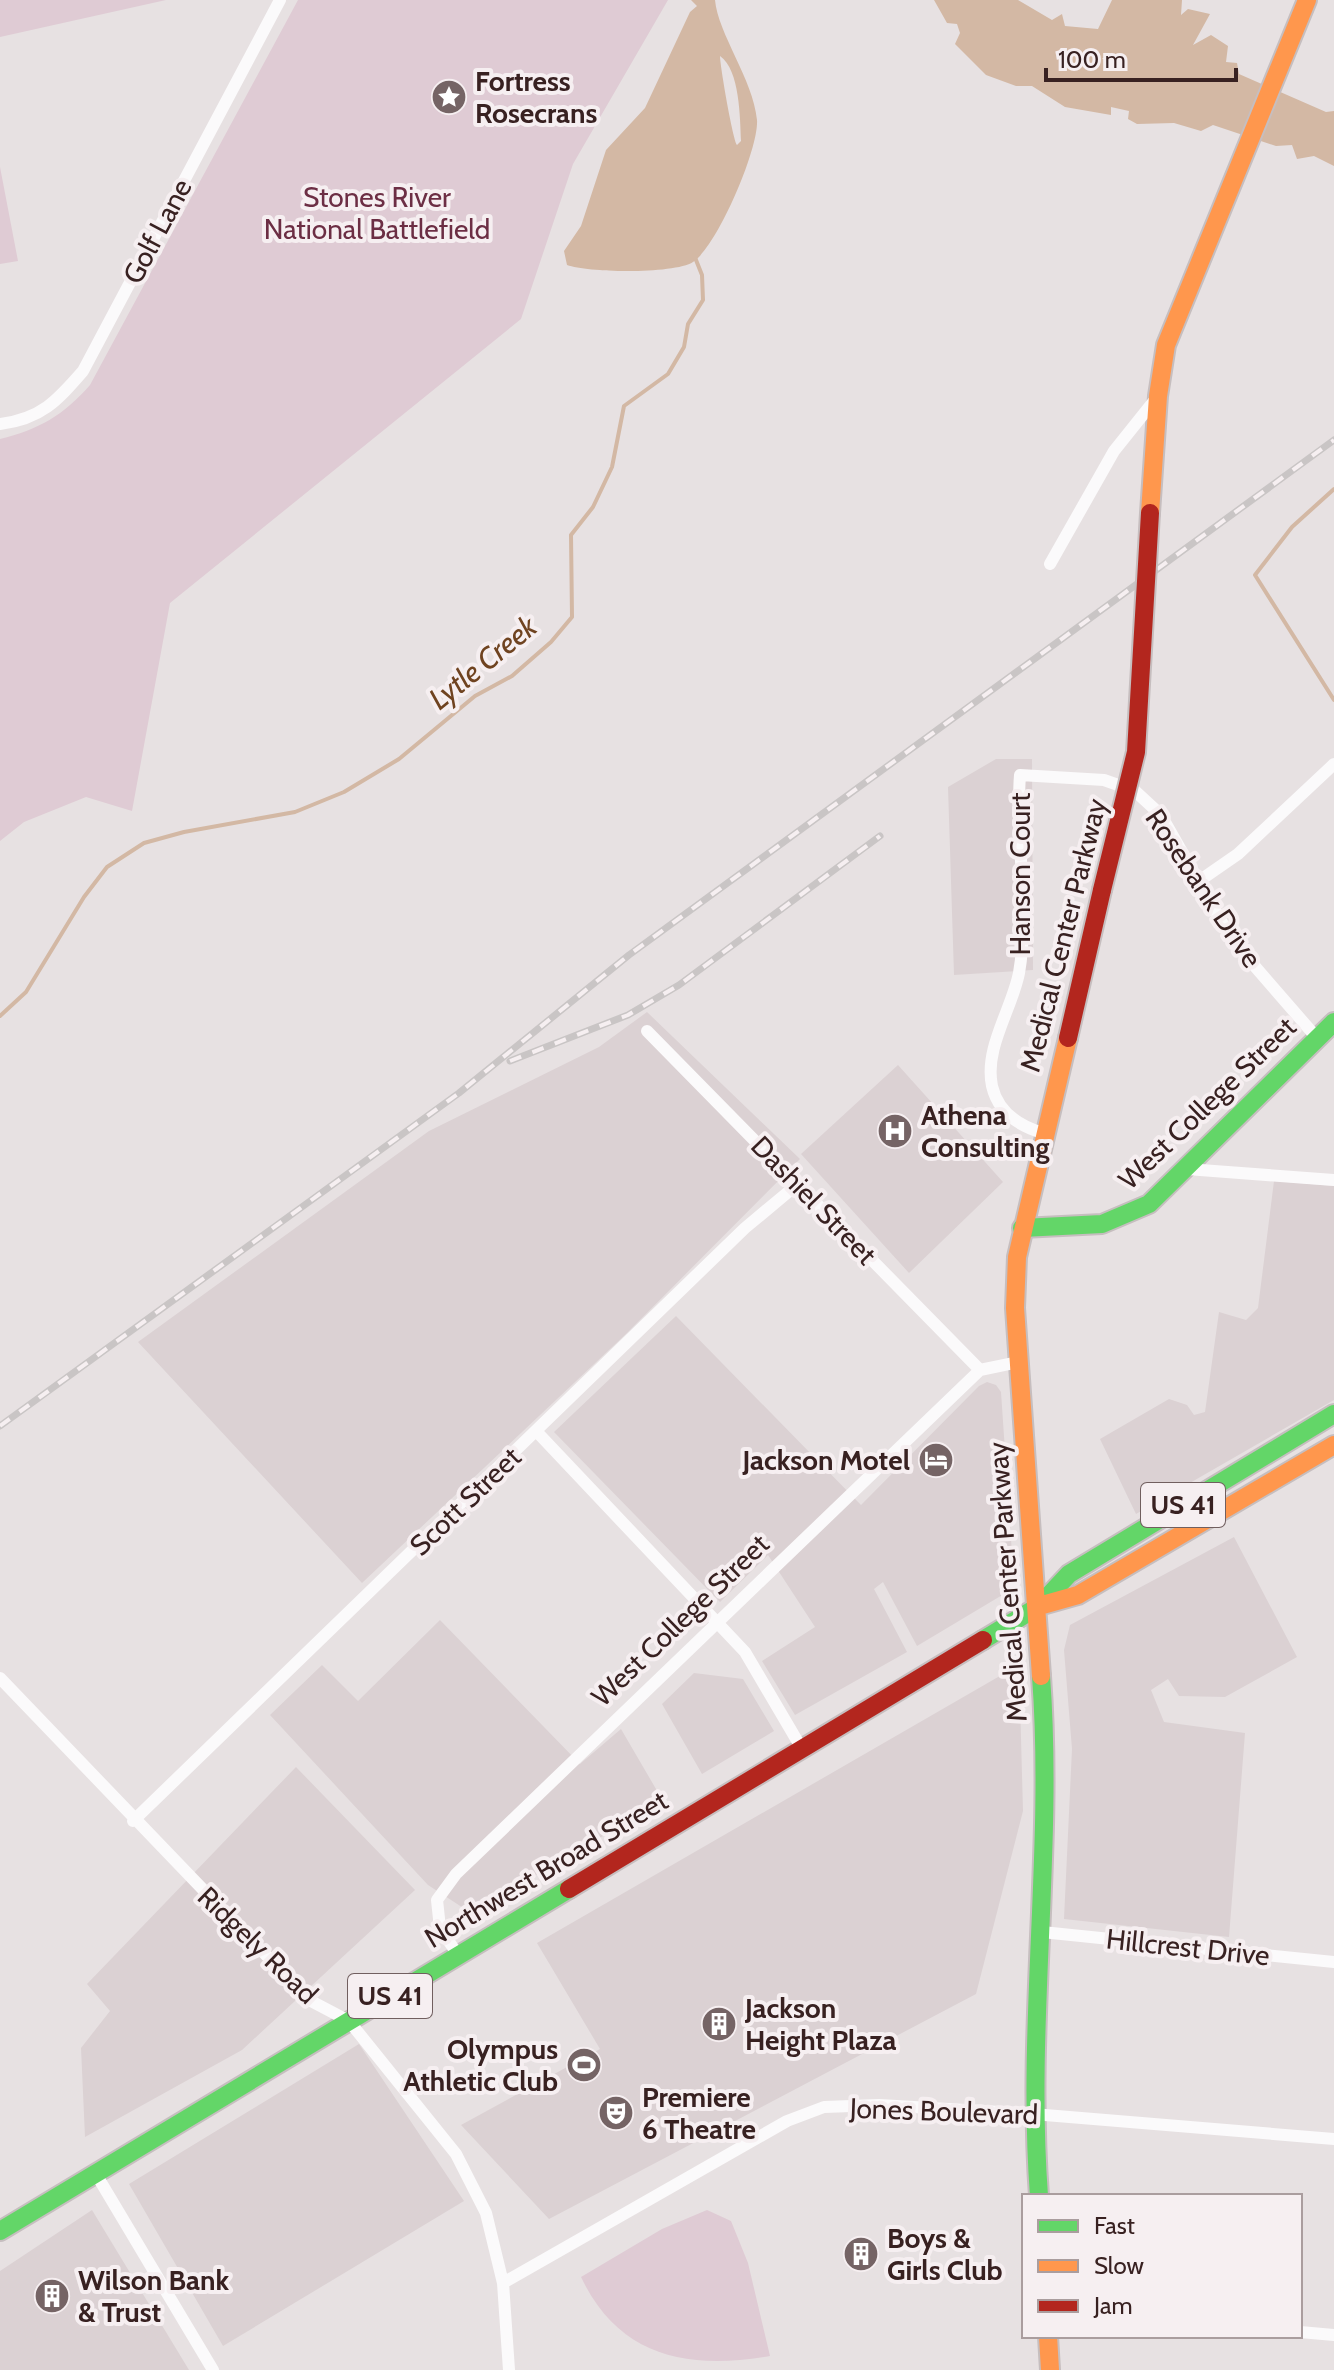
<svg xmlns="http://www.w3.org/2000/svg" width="1334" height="2370" font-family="Cabin,sans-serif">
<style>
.built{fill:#dbd1d3}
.green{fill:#dfcbd4}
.water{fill:#d3b8a4;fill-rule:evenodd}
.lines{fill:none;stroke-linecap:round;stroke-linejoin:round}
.stream{stroke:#d3b8a4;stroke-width:4}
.fast-casing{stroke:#c6bebf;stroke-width:22}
.slow-casing{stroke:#c6bebf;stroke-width:22}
.jam-casing{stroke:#c6bebf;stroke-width:22}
.street{stroke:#fbfafb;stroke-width:12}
.fast{stroke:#63d668;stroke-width:18}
.slow{stroke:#ff974d;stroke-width:18}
.jam{stroke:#b3261e;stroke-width:18}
.rail-casing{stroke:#c9c5c5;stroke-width:7}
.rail{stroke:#f6eff1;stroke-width:4;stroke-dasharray:12;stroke-linecap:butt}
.jam-bridge-casing{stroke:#c6bebf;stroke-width:22;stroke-linecap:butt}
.jam-bridge{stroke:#b3261e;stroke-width:18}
.labels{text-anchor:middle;stroke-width:8;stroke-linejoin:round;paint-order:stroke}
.shield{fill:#f6eff1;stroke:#715f5f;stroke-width:2}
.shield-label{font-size:26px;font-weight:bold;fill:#382121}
.poi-label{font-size:28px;font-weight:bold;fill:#382121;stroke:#f6eff1;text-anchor:start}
.park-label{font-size:28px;fill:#6c2e44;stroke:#f6eff1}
.street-label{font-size:28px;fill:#382121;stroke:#f6eff1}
.water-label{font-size:30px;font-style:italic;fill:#6f4320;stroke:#f6eff1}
</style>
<rect width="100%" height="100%" fill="#e7e1e2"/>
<path class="built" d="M 996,759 L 1032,759 L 1033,970 L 954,975 L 948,787 Z
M 647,1012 L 800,1159 L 627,1333 L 362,1583 L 138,1342 L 429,1131 L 599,1047 Z
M 898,1065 L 1003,1182 L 909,1273 L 801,1154 Z
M 1274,1181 L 1334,1186 L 1334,1400 L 1136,1514 L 1100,1439 L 1169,1399 L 1187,1405 L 1194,1415 L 1205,1412 L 1219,1312 L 1246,1320 L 1258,1308 Z
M 676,1316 L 861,1505 L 979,1386 L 987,1382 L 996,1385 L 1001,1392 L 1014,1583 L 1009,1591 L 917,1646 L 883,1582 L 874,1589 L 907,1652 L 795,1715 L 762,1661 L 815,1627 L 768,1555 L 720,1602 L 554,1432 Z
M 1234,1537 L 1297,1657 L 1225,1697 L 1179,1696 L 1168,1679 L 1151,1690 L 1164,1722 L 1245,1733 L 1229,1937 L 1064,1919 L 1072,1749 L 1064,1650 L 1070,1625 Z
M 440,1620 L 580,1764 L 621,1729 L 663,1801 L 471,1913 L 428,1885 L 270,1715 L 322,1665 L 358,1701 Z
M 1019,1665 L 1023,1811 L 976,1994 L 549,2219 L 461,2125 L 600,2049 L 537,1943 Z
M 694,1673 L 743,1679 L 774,1731 L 702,1774 L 662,1704 Z
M 296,1767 L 415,1890 L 242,2050 L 85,2137 L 81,2048 L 110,2011 L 87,1984 Z
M 359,2044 L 464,2201 L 223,2346 L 129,2184 Z
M 92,2210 L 189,2370 L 0,2370 L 0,2271 Z"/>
<path class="green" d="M 0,0 L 166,0 L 0,37 Z
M 298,0 L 668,0 L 573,164 L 521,319 L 170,603 L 132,811 L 86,797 L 24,822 L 0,841 L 0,439 C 38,430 64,415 90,385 Z
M 0,167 L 18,261 L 0,264 Z
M 707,2210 L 731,2221 L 748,2263 L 770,2356 C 687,2370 619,2357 581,2277 L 662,2229 Z"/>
<path class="water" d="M 691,0 L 715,0 C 718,34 753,79 757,120 C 759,149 717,247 693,262 C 675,274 589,273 567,265 L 564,251 L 581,226 L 606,150 L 645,108 L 690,12 L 697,6 ZM 720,56 C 740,70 740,118 741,141 L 737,145 C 733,140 720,66 720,56 Z
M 934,0 L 1018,0 L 1052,20 L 1062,14 L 1065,26 L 1098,29 L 1112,0 L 1182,0 L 1181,15 L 1188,9 L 1210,14 L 1193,45 L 1211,35 L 1228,46 L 1226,62 L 1237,63 L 1239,74 L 1326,112 L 1334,111 L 1334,166 L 1314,156 L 1297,159 L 1292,145 L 1276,146 L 1213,125 L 1201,131 L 1174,123 L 1137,124 L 1128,119 L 1129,111 L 1111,107 L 1111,115 L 1065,107 L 1032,86 L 1016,86 L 986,75 L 955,44 L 960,33 L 957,24 L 947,23 Z"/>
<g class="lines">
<path class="stream" d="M 1334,489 L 1292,527 L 1255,575 L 1334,700
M 0,1016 L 26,992 L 84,897 L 107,867 L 144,843 L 184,832 L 295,812 L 344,792 L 399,759 L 475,696 L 512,676 L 551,642 L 572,617 L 571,535 L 593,507 L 612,467 L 624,406 L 668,374 L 684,347 L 688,324 L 703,300 L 702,275 L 694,255"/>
<defs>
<path id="fast" d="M 1022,1228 L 1102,1224 L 1149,1204 L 1334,1022
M 983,1640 L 1039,1606 L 1069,1574 L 1334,1414
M 1039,2196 C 1026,2023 1054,1850 1041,1676
M 0,2231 L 569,1889"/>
<path id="slow" d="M 1150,513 L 1158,396 L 1166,345 L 1307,0
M 1039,1606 L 1078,1595 L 1334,1445
M 1041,1676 L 1015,1308 L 1017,1257 L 1068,1038
M 1048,2336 L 1050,2370"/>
<path id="jam" d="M 1068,1038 L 1102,890
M 569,1889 L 983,1640"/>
</defs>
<use href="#fast" class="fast-casing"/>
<use href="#slow" class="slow-casing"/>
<use href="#jam" class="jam-casing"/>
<path class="street" d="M 0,424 C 41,419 57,401 83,371 L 280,0
M 1050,564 L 1114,451 L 1158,396
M 1199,881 L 1238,854 L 1334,764
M 647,1031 L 980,1370
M 1043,1133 C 1019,1126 998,1112 992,1086 C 984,1048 1012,1009 1019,973 C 1030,911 1015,839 1020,775 L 1104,780 L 1135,791 L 1161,815 L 1232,940 L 1317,1038
M 1187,1169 L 1334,1180
M 537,1432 L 745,1652 L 802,1749
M 0,1678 L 309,2000 L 349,2021 L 456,2154 L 486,2213 L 503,2283 L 509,2370
M 133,1821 L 745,1228 L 799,1183
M 1042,1932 L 1334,1962
M 458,1955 L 440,1928 L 437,1900 L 456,1874 L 980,1370 L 1019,1362
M 96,2174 L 213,2370
M 503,2283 L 787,2121 L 824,2107 L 879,2105 L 1033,2114 L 1334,2139
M 1300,2332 L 1334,2335"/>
<use href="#fast" class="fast"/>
<use href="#slow" class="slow"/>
<use href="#jam" class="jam"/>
<defs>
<path id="rail" d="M 510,1061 L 628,1015 L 679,985 L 880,836
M 0,1426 L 459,1093 L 629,955 L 1334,440"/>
</defs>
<use href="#rail" class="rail-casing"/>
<use href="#rail" class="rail"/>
<defs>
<path id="jam-bridge" d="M 1102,890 L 1136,752 L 1150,513"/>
</defs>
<use href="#jam-bridge" class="jam-bridge-casing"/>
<use href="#jam-bridge" class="jam-bridge"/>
</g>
<defs>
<symbol id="sight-disc" viewBox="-11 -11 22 22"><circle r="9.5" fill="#756465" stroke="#f6eff1"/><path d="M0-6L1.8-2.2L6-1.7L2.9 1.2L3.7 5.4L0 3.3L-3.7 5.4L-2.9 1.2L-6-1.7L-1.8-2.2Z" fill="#fff"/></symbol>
<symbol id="hospital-disc" viewBox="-11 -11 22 22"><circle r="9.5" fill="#756465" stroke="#f6eff1"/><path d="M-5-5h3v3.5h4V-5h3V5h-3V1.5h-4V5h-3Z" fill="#fff"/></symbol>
<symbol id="hotel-disc" viewBox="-11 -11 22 22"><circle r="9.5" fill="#756465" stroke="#f6eff1"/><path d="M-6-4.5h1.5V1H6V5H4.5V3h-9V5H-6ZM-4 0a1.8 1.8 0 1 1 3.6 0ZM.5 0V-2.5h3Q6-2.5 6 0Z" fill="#fff"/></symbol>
<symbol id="building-disc" viewBox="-11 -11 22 22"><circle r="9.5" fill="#756465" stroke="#f6eff1"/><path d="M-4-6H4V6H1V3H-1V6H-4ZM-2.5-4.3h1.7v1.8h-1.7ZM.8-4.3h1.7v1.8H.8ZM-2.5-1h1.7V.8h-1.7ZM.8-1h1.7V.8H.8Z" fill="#fff"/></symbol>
<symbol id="stadium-disc" viewBox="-11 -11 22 22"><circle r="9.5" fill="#756465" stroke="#f6eff1"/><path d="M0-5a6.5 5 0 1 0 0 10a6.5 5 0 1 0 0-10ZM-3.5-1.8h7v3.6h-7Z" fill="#fff"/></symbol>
<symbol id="theatre-disc" viewBox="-11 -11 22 22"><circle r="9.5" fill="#756465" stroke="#f6eff1"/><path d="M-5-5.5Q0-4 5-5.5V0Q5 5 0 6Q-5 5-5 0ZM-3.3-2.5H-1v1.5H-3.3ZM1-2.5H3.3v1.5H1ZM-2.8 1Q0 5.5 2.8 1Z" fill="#fff"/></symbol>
</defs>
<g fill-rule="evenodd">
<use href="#sight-disc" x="429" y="77" width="40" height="40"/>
<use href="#hospital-disc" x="875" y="1111" width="40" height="40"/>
<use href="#hotel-disc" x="916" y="1440" width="40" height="40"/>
<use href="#building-disc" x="699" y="2004" width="40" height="40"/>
<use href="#stadium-disc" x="564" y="2045" width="40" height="40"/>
<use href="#theatre-disc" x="596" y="2093" width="40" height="40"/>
<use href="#building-disc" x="841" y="2234" width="40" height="40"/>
<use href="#building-disc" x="32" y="2276" width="40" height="40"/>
</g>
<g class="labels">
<g class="shield">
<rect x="1141" y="1483" width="84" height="44" rx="6"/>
<rect x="348" y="1974" width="84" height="44" rx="6"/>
</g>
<g class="shield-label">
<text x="1183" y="1514">US 41</text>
<text x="390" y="2005">US 41</text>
</g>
<g class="poi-label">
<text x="475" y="91">Fortress<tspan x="475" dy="32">Rosecrans</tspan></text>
<text x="921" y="1125">Athena<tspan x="921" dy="32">Consulting</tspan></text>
<text x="910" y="1470" text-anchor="end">Jackson Motel</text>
<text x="745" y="2018">Jackson<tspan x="745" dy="32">Height Plaza</tspan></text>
<text x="558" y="2059" text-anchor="end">Olympus<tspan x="558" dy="32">Athletic Club</tspan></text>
<text x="642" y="2107">Premiere<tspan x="642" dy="32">6 Theatre</tspan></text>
<text x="887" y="2248">Boys &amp;<tspan x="887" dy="32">Girls Club</tspan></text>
<text x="78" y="2290">Wilson Bank<tspan x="78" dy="32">&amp; Trust</tspan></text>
</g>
<g class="park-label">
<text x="377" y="207">Stones River<tspan x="377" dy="32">National Battlefield</tspan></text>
</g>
<g class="street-label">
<text transform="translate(157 231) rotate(-62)" y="10">Golf Lane</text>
<text transform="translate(1020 874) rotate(-90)" y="10">Hanson Court</text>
<text transform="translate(1204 888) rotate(56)" y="10">Rosebank Drive</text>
<text transform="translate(1063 935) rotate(-76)" y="10">Medical Center Parkway</text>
<text transform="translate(1207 1103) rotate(-44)" y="10">West College Street</text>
<text transform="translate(814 1200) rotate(46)" y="10">Dashiel Street</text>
<text transform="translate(465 1501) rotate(-44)" y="10">Scott Street</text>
<text transform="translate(1007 1582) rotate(-94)" y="10">Medical Center Parkway</text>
<text transform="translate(680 1620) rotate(-44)" y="10">West College Street</text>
<text transform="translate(546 1869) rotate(-31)" y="10">Northwest Broad Street</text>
<text transform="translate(258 1945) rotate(44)" y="10">Ridgely Road</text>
<text transform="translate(1188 1947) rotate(6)" y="10">Hillcrest Drive</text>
<text transform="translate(944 2111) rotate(2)" y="10">Jones Boulevard</text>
</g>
<g class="water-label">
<text transform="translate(483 663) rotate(-39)" y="10">Lytle Creek</text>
</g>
</g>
<rect x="1022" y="2194" width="280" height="144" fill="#f6eff1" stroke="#aa9d9e" stroke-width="2"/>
<rect x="1038" y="2220" width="40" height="12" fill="#63d668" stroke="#aa9d9e" stroke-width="2"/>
<text x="1094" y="2234" font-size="24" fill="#382121">Fast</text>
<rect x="1038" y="2260" width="40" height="12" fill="#ff974d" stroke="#aa9d9e" stroke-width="2"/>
<text x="1094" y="2274" font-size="24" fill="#382121">Slow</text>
<rect x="1038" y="2300" width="40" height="12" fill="#b3261e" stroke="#aa9d9e" stroke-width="2"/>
<text x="1094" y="2314" font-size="24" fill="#382121">Jam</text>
<path d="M1046 68v12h190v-12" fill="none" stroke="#382121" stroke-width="4"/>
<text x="1058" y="68" font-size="24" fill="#382121" stroke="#f6eff1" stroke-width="6" paint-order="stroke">100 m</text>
</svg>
